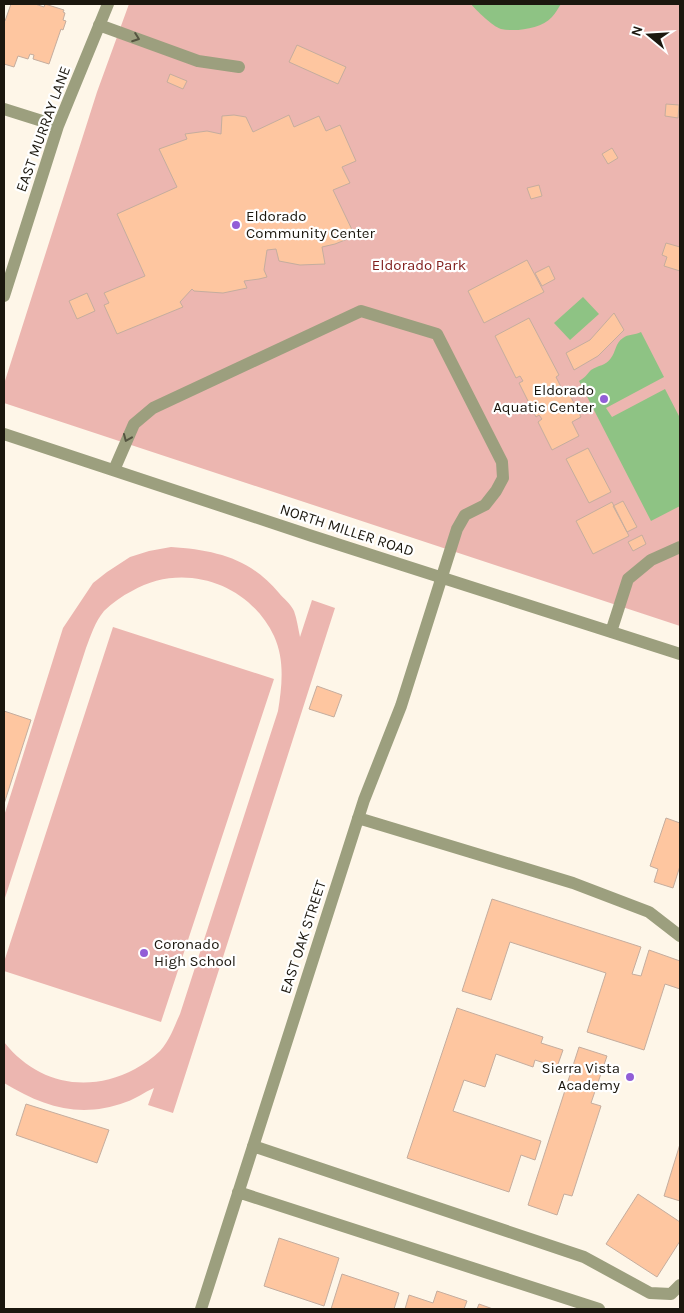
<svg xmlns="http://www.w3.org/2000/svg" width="684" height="1313" font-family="Karla,sans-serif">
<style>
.green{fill:#ecb6b0}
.water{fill:#8ec384}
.building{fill:#fec6a0;stroke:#c5ad9e}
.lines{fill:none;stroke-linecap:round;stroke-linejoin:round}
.minor{stroke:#9c9f7e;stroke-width:12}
.oneway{stroke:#555440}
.poi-dot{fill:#925ed7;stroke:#fff;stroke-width:2}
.labels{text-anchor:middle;stroke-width:4.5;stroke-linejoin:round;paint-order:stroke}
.street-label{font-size:15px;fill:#1b170e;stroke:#fff}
.poi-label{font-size:15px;fill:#1b170e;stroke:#fff;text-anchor:start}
.park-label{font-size:15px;fill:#82211e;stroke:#fff}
</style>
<rect width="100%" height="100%" fill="#fef6e8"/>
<path class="green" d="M 129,4 L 680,4 L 680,626 L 4,403 L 4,384 L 97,92 Z
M 171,547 C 215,550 250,558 279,593 C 283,598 291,604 294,611 C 297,619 298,628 300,637 L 312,600 L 335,608 L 173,1113 L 148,1105 L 154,1088 C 144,1092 136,1099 126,1102 C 80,1119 44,1107 4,1083 L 4,1042 C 37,1084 88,1094 135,1069 C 144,1064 153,1058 160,1051 C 170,1040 174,1027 180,1014 L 278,711 C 282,686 285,660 274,636 C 249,583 183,561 132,591 C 122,596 112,603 104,611 C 95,622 91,635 86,648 L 4,901 L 4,816 L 63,628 L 93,583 L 107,572 L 130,557 L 149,551 Z
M 113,627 L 274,679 L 161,1022 L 4,971 L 4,962 Z"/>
<path class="water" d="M 471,4 L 561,4 C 558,8 556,13 552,17 C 541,29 516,32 501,29 C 492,26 477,11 471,4 Z
M 583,297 L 599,314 L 570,340 L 554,323 Z
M 641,332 L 664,377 L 606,408 L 612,417 L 665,389 L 680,418 L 680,506 L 651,521 L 579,381 C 585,378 587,374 591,370 C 598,365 606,366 611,358 C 616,352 615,343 623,338 C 628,334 635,335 641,332 Z"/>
<path class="building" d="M 11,4 L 35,4 L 44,7 L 45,4 L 64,10 L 63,12 L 65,13 L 63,20 L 66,21 L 63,30 L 61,29 L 49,64 L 33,59 L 34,55 L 30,54 L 28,59 L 18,56 L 14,67 L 4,64 L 4,20 L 5,21 Z
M 297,45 L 346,67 L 338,84 L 289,62 Z
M 170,74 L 187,81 L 183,89 L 167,82 Z
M 666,104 L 679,105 L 678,118 L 665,116 Z
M 234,115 L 246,117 L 253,132 L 289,115 L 294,127 L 319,116 L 326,131 L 340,125 L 356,161 L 342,167 L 350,183 L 333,190 L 355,236 L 335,244 L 322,247 L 325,264 L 300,265 L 279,261 L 276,249 L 267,250 L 264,270 L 267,277 L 259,279 L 244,281 L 247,288 L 223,293 L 194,291 L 192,289 L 180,302 L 183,307 L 117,334 L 104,305 L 109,303 L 104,293 L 145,276 L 117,214 L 177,187 L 159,149 L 187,139 L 185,134 L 207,131 L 221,134 L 222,116 Z
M 612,148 L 618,158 L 608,164 L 602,154 Z
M 539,185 L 542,196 L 531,199 L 527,188 Z
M 666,243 L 680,247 L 680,271 L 664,266 L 667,257 L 662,255 Z
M 527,260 L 544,292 L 484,323 L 468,291 Z
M 549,266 L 555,279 L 542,286 L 535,273 Z
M 87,293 L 95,311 L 77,319 L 69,301 Z
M 614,313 L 624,330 L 598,356 L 574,370 L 566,353 L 590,340 Z
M 529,318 L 559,375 L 556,377 L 562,389 L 566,387 L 581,417 L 572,422 L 579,436 L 552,450 L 538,422 L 542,419 L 539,415 L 536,417 L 519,383 L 523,381 L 520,376 L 516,378 L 495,336 Z
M 588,448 L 611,492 L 589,503 L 566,459 Z
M 623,501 L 637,527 L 627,532 L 613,506 Z
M 612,502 L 629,536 L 593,554 L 576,521 Z
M 642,535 L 646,544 L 633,551 L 628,542 Z
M 317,686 L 342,695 L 334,717 L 309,709 Z
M 4,711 L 31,720 L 4,804 Z
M 666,818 L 680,823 L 680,866 L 673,888 L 654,882 L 658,869 L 650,866 Z
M 492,899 L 641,947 L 632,974 L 641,976 L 649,950 L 680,961 L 680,989 L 665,984 L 644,1050 L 587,1032 L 606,973 L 510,942 L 491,1000 L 462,991 Z
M 457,1008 L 543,1037 L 541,1043 L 563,1050 L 557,1067 L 535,1060 L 533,1067 L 496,1054 L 485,1087 L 464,1080 L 453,1111 L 541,1141 L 535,1160 L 521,1155 L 509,1192 L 407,1158 Z
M 579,1047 L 607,1056 L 591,1103 L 601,1106 L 572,1196 L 564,1194 L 557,1215 L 528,1205 Z
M 26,1104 L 109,1130 L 97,1163 L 16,1135 Z
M 680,1144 L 680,1201 L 664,1196 Z
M 638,1194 L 680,1222 L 680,1241 L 657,1277 L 606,1244 Z
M 279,1238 L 339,1258 L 324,1306 L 264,1286 Z
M 342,1274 L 399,1293 L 394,1309 L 331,1309 Z
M 437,1291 L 467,1301 L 464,1309 L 405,1309 L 409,1295 L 433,1303 Z
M 479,1304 L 493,1309 L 477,1309 Z"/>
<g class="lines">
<path class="minor" d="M 99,25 L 198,61 L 239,67
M 4,109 L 58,126
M 4,296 L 58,126 L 108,4
M 4,434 L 312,536 L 680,654
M 114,470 L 134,424 L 153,408 L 361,311 L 437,334 L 502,462 L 503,478 L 496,491 L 485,505 L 465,515 L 457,529 L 401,706 L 364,800 L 201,1309
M 611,632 L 628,579 L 651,560 L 680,547
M 358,818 L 573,883 L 649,912 L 680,936
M 253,1146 L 584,1257 L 650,1293 L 671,1294 L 680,1285
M 238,1192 L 599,1309"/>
</g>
<defs><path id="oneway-chevron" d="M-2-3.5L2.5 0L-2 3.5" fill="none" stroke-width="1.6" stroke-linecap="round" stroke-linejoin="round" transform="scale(1.25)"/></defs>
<g class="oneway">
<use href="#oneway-chevron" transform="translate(136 38) rotate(20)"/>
<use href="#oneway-chevron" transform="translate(127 438) rotate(113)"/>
</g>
<g class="poi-dot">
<circle cx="236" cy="225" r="5"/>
<circle cx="604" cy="399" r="5"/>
<circle cx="144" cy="953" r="5"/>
<circle cx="630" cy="1077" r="5"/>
</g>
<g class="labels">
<g class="street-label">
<text transform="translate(43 129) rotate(-70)" y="5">EAST MURRAY LANE</text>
<text transform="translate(347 530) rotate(18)" y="5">NORTH MILLER ROAD</text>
<text transform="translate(303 937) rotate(-72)" y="5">EAST OAK STREET</text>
</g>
<g class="poi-label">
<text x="246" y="221">Eldorado<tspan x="246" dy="17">Community Center</tspan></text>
<text x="594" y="395" text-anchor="end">Eldorado<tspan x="594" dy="17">Aquatic Center</tspan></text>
<text x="154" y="949">Coronado<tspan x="154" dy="17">High School</tspan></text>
<text x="620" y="1073" text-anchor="end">Sierra Vista<tspan x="620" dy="17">Academy</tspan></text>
</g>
<g class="park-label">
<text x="419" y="270">Eldorado Park</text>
</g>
</g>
<rect width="684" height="1313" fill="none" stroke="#1b170e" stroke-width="10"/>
<g transform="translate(649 35) rotate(288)" stroke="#ffffff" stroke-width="4" paint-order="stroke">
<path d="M0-4L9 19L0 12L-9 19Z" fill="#1b170e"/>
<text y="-8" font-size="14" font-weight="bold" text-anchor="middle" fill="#1b170e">N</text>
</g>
</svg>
